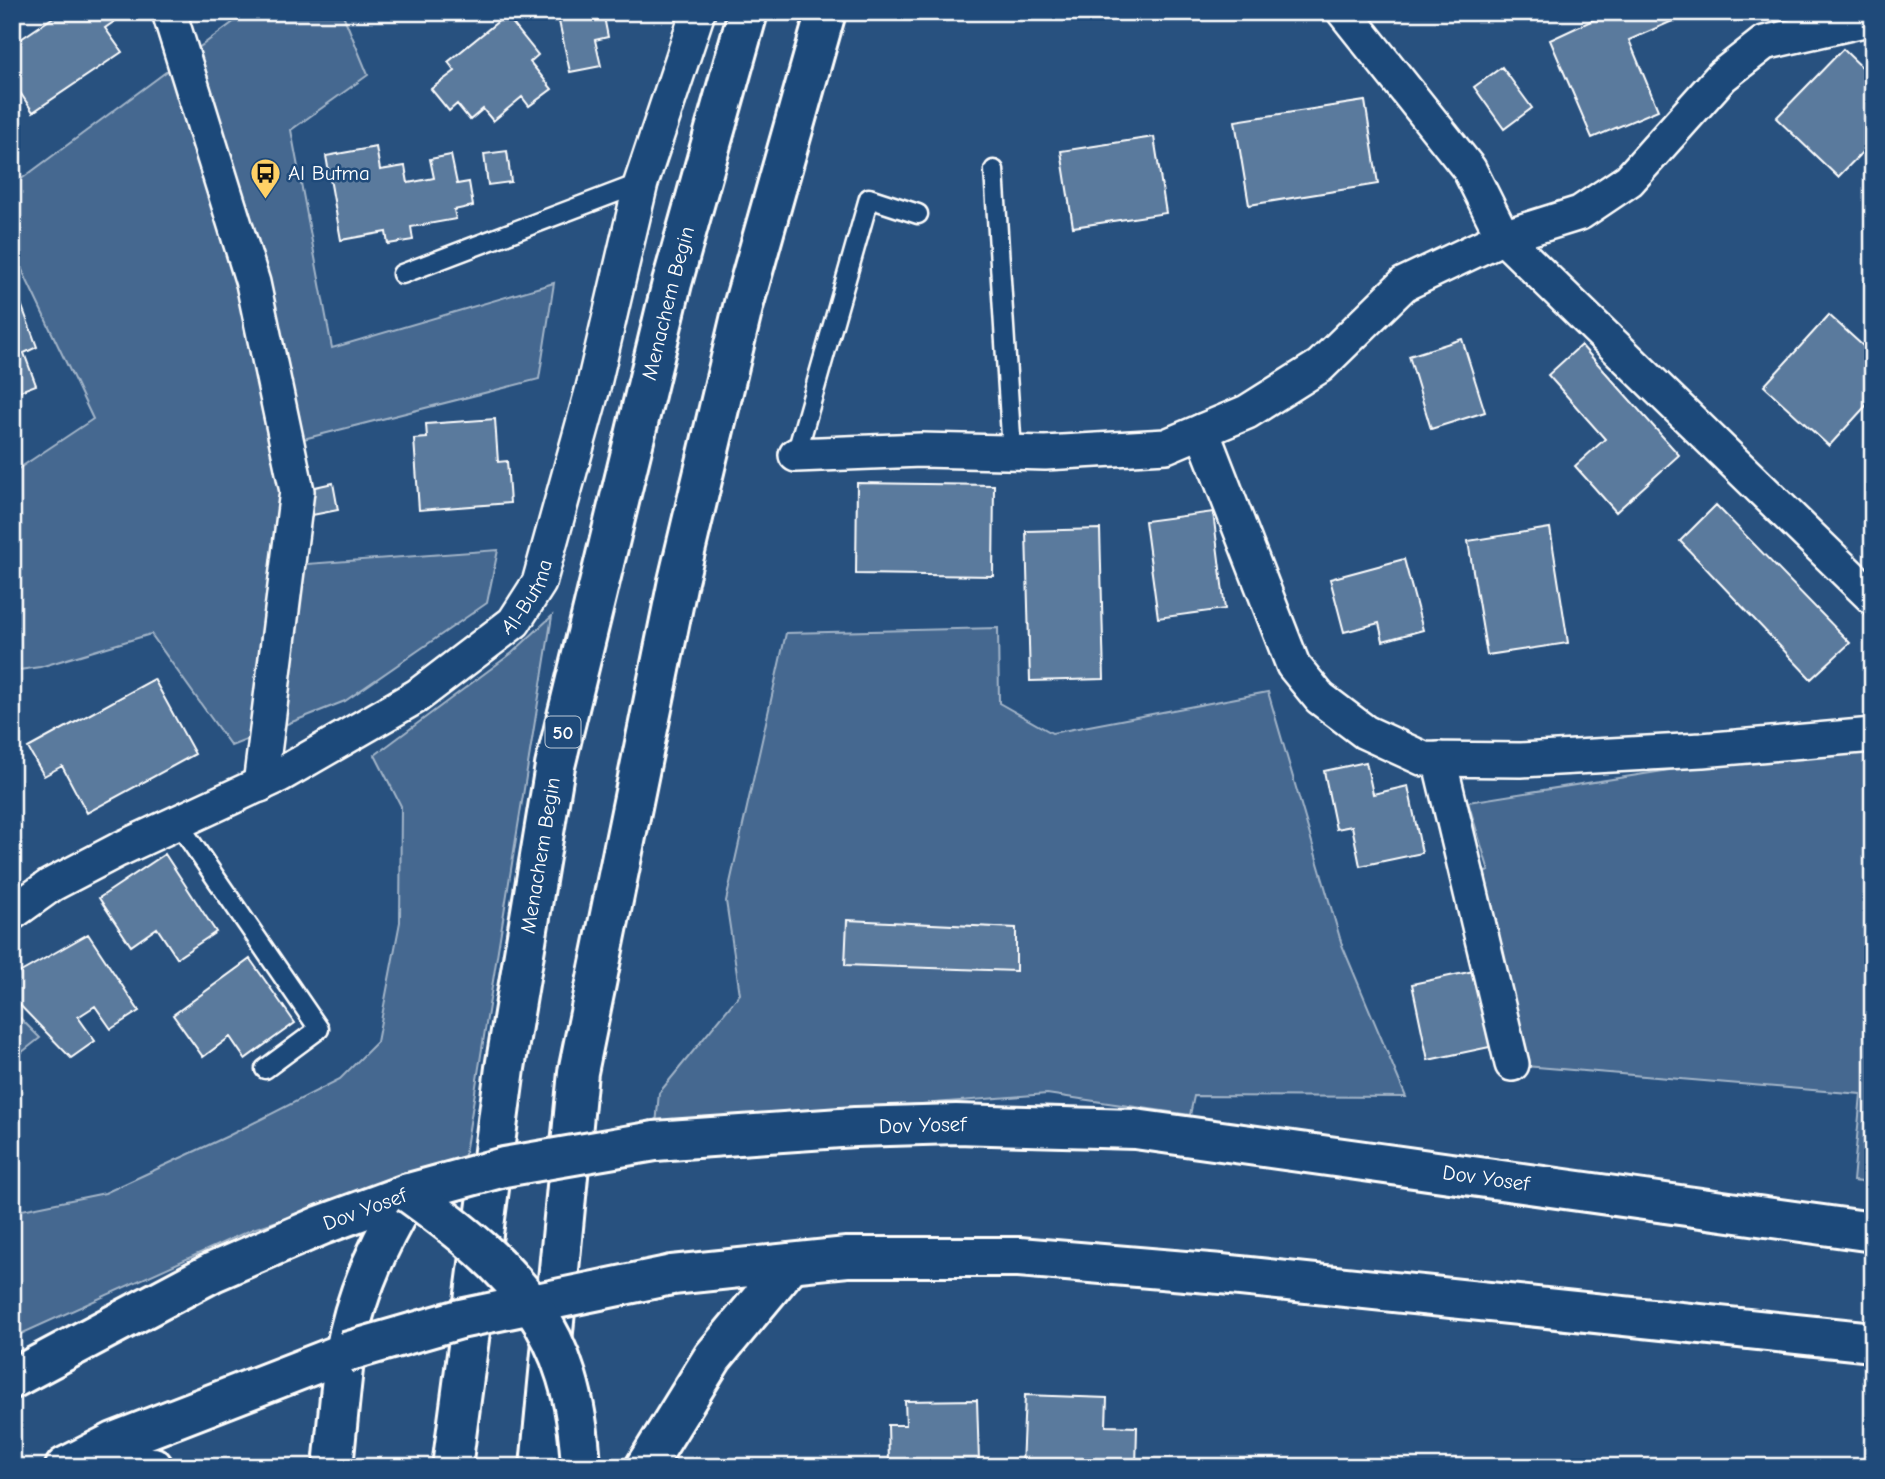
<svg xmlns="http://www.w3.org/2000/svg" width="1885" height="1479" font-family="'Comic Neue',sans-serif">
<style>
.green{fill:#446890;stroke:#a2b4c8;stroke-width:2}
.building{fill:#5a7a9d;stroke:#fff;stroke-width:2}
.lines{fill:none;stroke-linecap:round;stroke-linejoin:round}
.lane-casing{stroke:#fff;stroke-width:23}
.street-casing{stroke:#fff;stroke-width:38}
.secondary-casing{stroke:#fff;stroke-width:44}
.highway-casing{stroke:#fff;stroke-width:44}
.lane{stroke:#1f4a7a;stroke-width:18}
.street{stroke:#1f4a7a;stroke-width:33}
.secondary{stroke:#1f4a7a;stroke-width:38}
.highway{stroke:#1f4a7a;stroke-width:38}
.secondary-bridge-casing{stroke:#fff;stroke-width:44;stroke-linecap:butt}
.highway-bridge-casing{stroke:#fff;stroke-width:44;stroke-linecap:butt}
.secondary-bridge{stroke:#1f4a7a;stroke-width:38}
.highway-bridge{stroke:#1f4a7a;stroke-width:38}
.labels{text-anchor:middle;stroke-width:5;stroke-linejoin:round;paint-order:stroke}
.shield{fill:#1f4a7a;stroke:#bcc9d7;stroke-width:2}
.shield-label{font-size:19px;font-weight:bold;fill:#fff}
.poi-label{font-size:21px;fill:#fff;stroke:#1f4a7a;text-anchor:start}
.street-label{font-size:21px;fill:#fff;stroke:#1f4a7a}
</style>
<rect width="100%" height="100%" fill="#28517f"/>
<filter id="ink" filterUnits="userSpaceOnUse"><feTurbulence type="fractalNoise" baseFrequency=".0143" numOctaves="2"/><feDisplacementMap in="SourceGraphic" scale="14" xChannelSelector="R" yChannelSelector="G"/><feConvolveMatrix kernelMatrix="1 2 1 2 8 2 1 2 1" color-interpolation-filters="sRGB"/></filter>
<g filter="url(#ink)">
<path class="green" d="M 247,12 L 342,12 L 368,75 L 291,130 L 332,348 L 554,283 L 539,379 L 272,447 L 307,564 L 498,550 L 487,603 L 345,701 L 231,746 L 151,634 L 40,667 L 12,671 L 12,473 L 93,419 L 12,249 L 12,186 Z
M 552,616 L 464,1160 L 253,1229 L 12,1338 L 12,1212 L 105,1193 L 228,1136 L 340,1079 L 377,1042 L 400,922 L 401,806 L 375,755 L 512,653 Z
M 998,628 L 999,703 L 1052,733 L 1268,692 L 1342,945 L 1406,1097 L 1194,1096 L 1190,1115 L 1047,1094 L 656,1125 L 659,1093 L 740,994 L 726,901 L 786,633 Z
M 1873,748 L 1873,1183 L 1853,1181 L 1861,1094 L 1525,1066 L 1471,876 L 1489,871 L 1468,802 L 1732,760 Z
M 12,1010 L 40,1038 L 12,1060 Z"/>
<path class="building" d="M 61,12 L 109,12 L 115,21 L 105,28 L 122,52 L 33,112 L 19,91 L 12,96 L 12,45 Z
M 557,12 L 627,12 L 604,17 L 608,37 L 595,40 L 601,66 L 570,72 Z
M 1610,12 L 1693,12 L 1629,40 L 1658,110 L 1592,138 L 1550,40 Z
M 506,15 L 538,55 L 530,62 L 552,89 L 529,106 L 522,97 L 493,121 L 483,109 L 470,120 L 457,104 L 449,111 L 431,89 L 455,71 L 448,62 Z
M 1843,49 L 1873,78 L 1873,141 L 1838,177 L 1776,118 Z
M 1502,67 L 1532,108 L 1504,129 L 1474,87 Z
M 1365,101 L 1378,184 L 1249,205 L 1235,121 Z
M 1154,137 L 1166,213 L 1073,227 L 1061,151 Z
M 376,147 L 380,170 L 405,166 L 408,183 L 434,178 L 430,159 L 451,155 L 457,184 L 469,182 L 473,206 L 454,210 L 456,219 L 411,227 L 413,240 L 388,244 L 386,232 L 341,240 L 326,156 Z
M 507,151 L 511,182 L 488,185 L 484,154 Z
M 16,290 L 37,347 L 24,353 L 36,385 L 12,394 L 12,292 Z
M 1829,315 L 1873,355 L 1873,398 L 1829,446 L 1764,386 Z
M 1462,339 L 1485,412 L 1431,429 L 1409,356 Z
M 1581,345 L 1679,455 L 1616,512 L 1575,466 L 1605,439 L 1548,375 Z
M 495,419 L 498,462 L 507,461 L 510,503 L 419,510 L 414,439 L 427,438 L 426,424 Z
M 333,483 L 338,510 L 302,517 L 297,491 Z
M 857,483 L 994,485 L 993,576 L 856,574 Z
M 1716,505 L 1850,643 L 1811,679 L 1680,541 Z
M 1213,512 L 1225,609 L 1158,618 L 1145,521 Z
M 1550,528 L 1568,643 L 1487,655 L 1468,541 Z
M 1100,529 L 1104,679 L 1030,681 L 1026,531 Z
M 1404,559 L 1423,630 L 1383,641 L 1379,623 L 1344,632 L 1330,579 Z
M 154,679 L 195,754 L 87,813 L 62,766 L 44,776 L 28,748 Z
M 1366,762 L 1373,794 L 1408,786 L 1422,853 L 1360,866 L 1352,826 L 1336,829 L 1324,771 Z
M 165,854 L 216,932 L 177,958 L 157,928 L 131,946 L 99,898 Z
M 847,920 L 1016,928 L 1016,971 L 845,965 Z
M 88,934 L 139,1011 L 111,1029 L 95,1006 L 78,1017 L 95,1041 L 71,1058 L 12,997 L 12,977 Z
M 250,959 L 295,1023 L 245,1059 L 230,1037 L 203,1057 L 173,1015 Z
M 1483,969 L 1499,1045 L 1428,1060 L 1412,984 Z
M 1025,1395 L 1107,1398 L 1106,1426 L 1137,1427 L 1136,1467 L 1022,1467 Z
M 977,1400 L 979,1462 L 889,1463 L 888,1425 L 906,1425 L 905,1401 Z"/>
<g class="lines">
<defs>
<path id="lane" d="M 994,170 L 1012,452
M 402,274 L 641,183
M 796,455 L 869,198 L 918,214
M 178,823 L 319,1029 L 265,1069"/>
<g id="street">
<path d="M 169,12 L 253,283 L 297,491 L 260,785"/>
<path d="M 1344,12 L 1469,169 L 1503,237 L 1873,598"/>
<path d="M 1202,431 L 1293,665 L 1320,698 L 1365,732 L 1424,759 L 1521,760 L 1702,750 L 1873,735"/>
<path d="M 796,455 L 921,450 L 1045,453 L 1166,446 L 1247,412 L 1320,366 L 1404,284 L 1503,237 L 1580,213 L 1629,180 L 1722,76 L 1764,43 L 1873,18"/>
<path d="M 1439,759 L 1512,1064"/>
<path id="s1" d="M 12,913 L 51,885 L 118,850 L 280,775 L 417,696 L 514,622 L 539,583 L 593,388 L 641,183 L 698,12"/>
</g>
<g id="secondary">
<path id="s2" d="M 655,1141 L 855,1127 L 956,1124 L 1135,1129 L 1873,1232"/>
<path d="M 672,1275 L 847,1257 L 1019,1257 L 1221,1274 L 1873,1342"/>
<path id="s3" d="M 12,1379 L 213,1272 L 322,1225 L 409,1193"/>
<path d="M 65,1467 L 114,1442 L 346,1352"/>
</g>
<g id="highway">
<path d="M 137,1467 L 153,1467"/>
<path d="M 333,1467 C 337,1429 340,1391 345,1353 C 354,1296 379,1243 409,1193"/>
<path id="s4" d="M 452,1467 L 505,1068 L 555,766 L 672,283 L 748,12"/>
<path d="M 540,1467 L 578,1072 L 678,581 L 744,303 L 826,12"/>
<path d="M 645,1467 L 713,1357 L 791,1263"/>
</g>
</defs>
<use href="#lane" class="lane-casing"/>
<use href="#street" class="street-casing"/>
<use href="#secondary" class="secondary-casing"/>
<use href="#highway" class="highway-casing"/>
<use href="#lane" class="lane"/>
<use href="#street" class="street"/>
<use href="#secondary" class="secondary"/>
<use href="#highway" class="highway"/>
<defs>
<path id="secondary-bridge" d="M 409,1193 L 504,1167 L 655,1141
M 346,1352 L 460,1319 L 672,1275"/>
<path id="highway-bridge" d="M 409,1193 C 517,1271 574,1327 581,1467"/>
</defs>
<use href="#secondary-bridge" class="secondary-bridge-casing"/>
<use href="#highway-bridge" class="highway-bridge-casing"/>
<use href="#secondary-bridge" class="secondary-bridge"/>
<use href="#highway-bridge" class="highway-bridge"/>
</g>
</g>
<defs>
<symbol id="bus-pin" viewBox="-11 -11 22 30"><path d="M0 17L-7.5 6A9.5 9.5 0 1 1 7.5 6Z" fill="#ffd166" stroke="#1f4a7a"/><path d="M-5-6H5V4H4V6H2V4H-2V6H-4V4H-5ZM-3.5-4V0h7V-4ZM-3.5 1.2v1.5H-2V1.2ZM2 1.2v1.5H3.5V1.2Z" fill="#111"/></symbol>
</defs>
<g fill-rule="evenodd">
<use href="#bus-pin" x="248" y="156" width="35" height="47"/>
</g>
<g class="labels">
<rect class="shield" x="545.5" y="716.5" width="35" height="31" rx="5"/>
<g class="shield-label">
<text x="563" y="739">50</text>
</g>
<g class="poi-label">
<text x="288" y="180">Al Butma</text>
</g>
<g class="street-label">
<text dy="7" stroke="none"><textPath href="#s4" startOffset="1185">Menachem Begin</textPath></text>
<text dy="7" stroke="none"><textPath href="#s1" startOffset="611">Al-Butma</textPath></text>
<text dy="7" stroke="none"><textPath href="#s4" startOffset="618">Menachem Begin</textPath></text>
<text dy="7" stroke="none"><textPath href="#s2" startOffset="268">Dov Yosef</textPath></text>
<text dy="7" stroke="none"><textPath href="#s2" startOffset="835">Dov Yosef</textPath></text>
<text dy="7" stroke="none"><textPath href="#s3" startOffset="392">Dov Yosef</textPath></text>
</g>
</g>
<rect width="1885" height="1479" fill="none" stroke="#1f4a7a" stroke-width="42"/>
<rect x="21" y="21" width="1843" height="1437" fill="none" stroke="#fff" stroke-width="2.5" filter="url(#ink)"/>
</svg>
